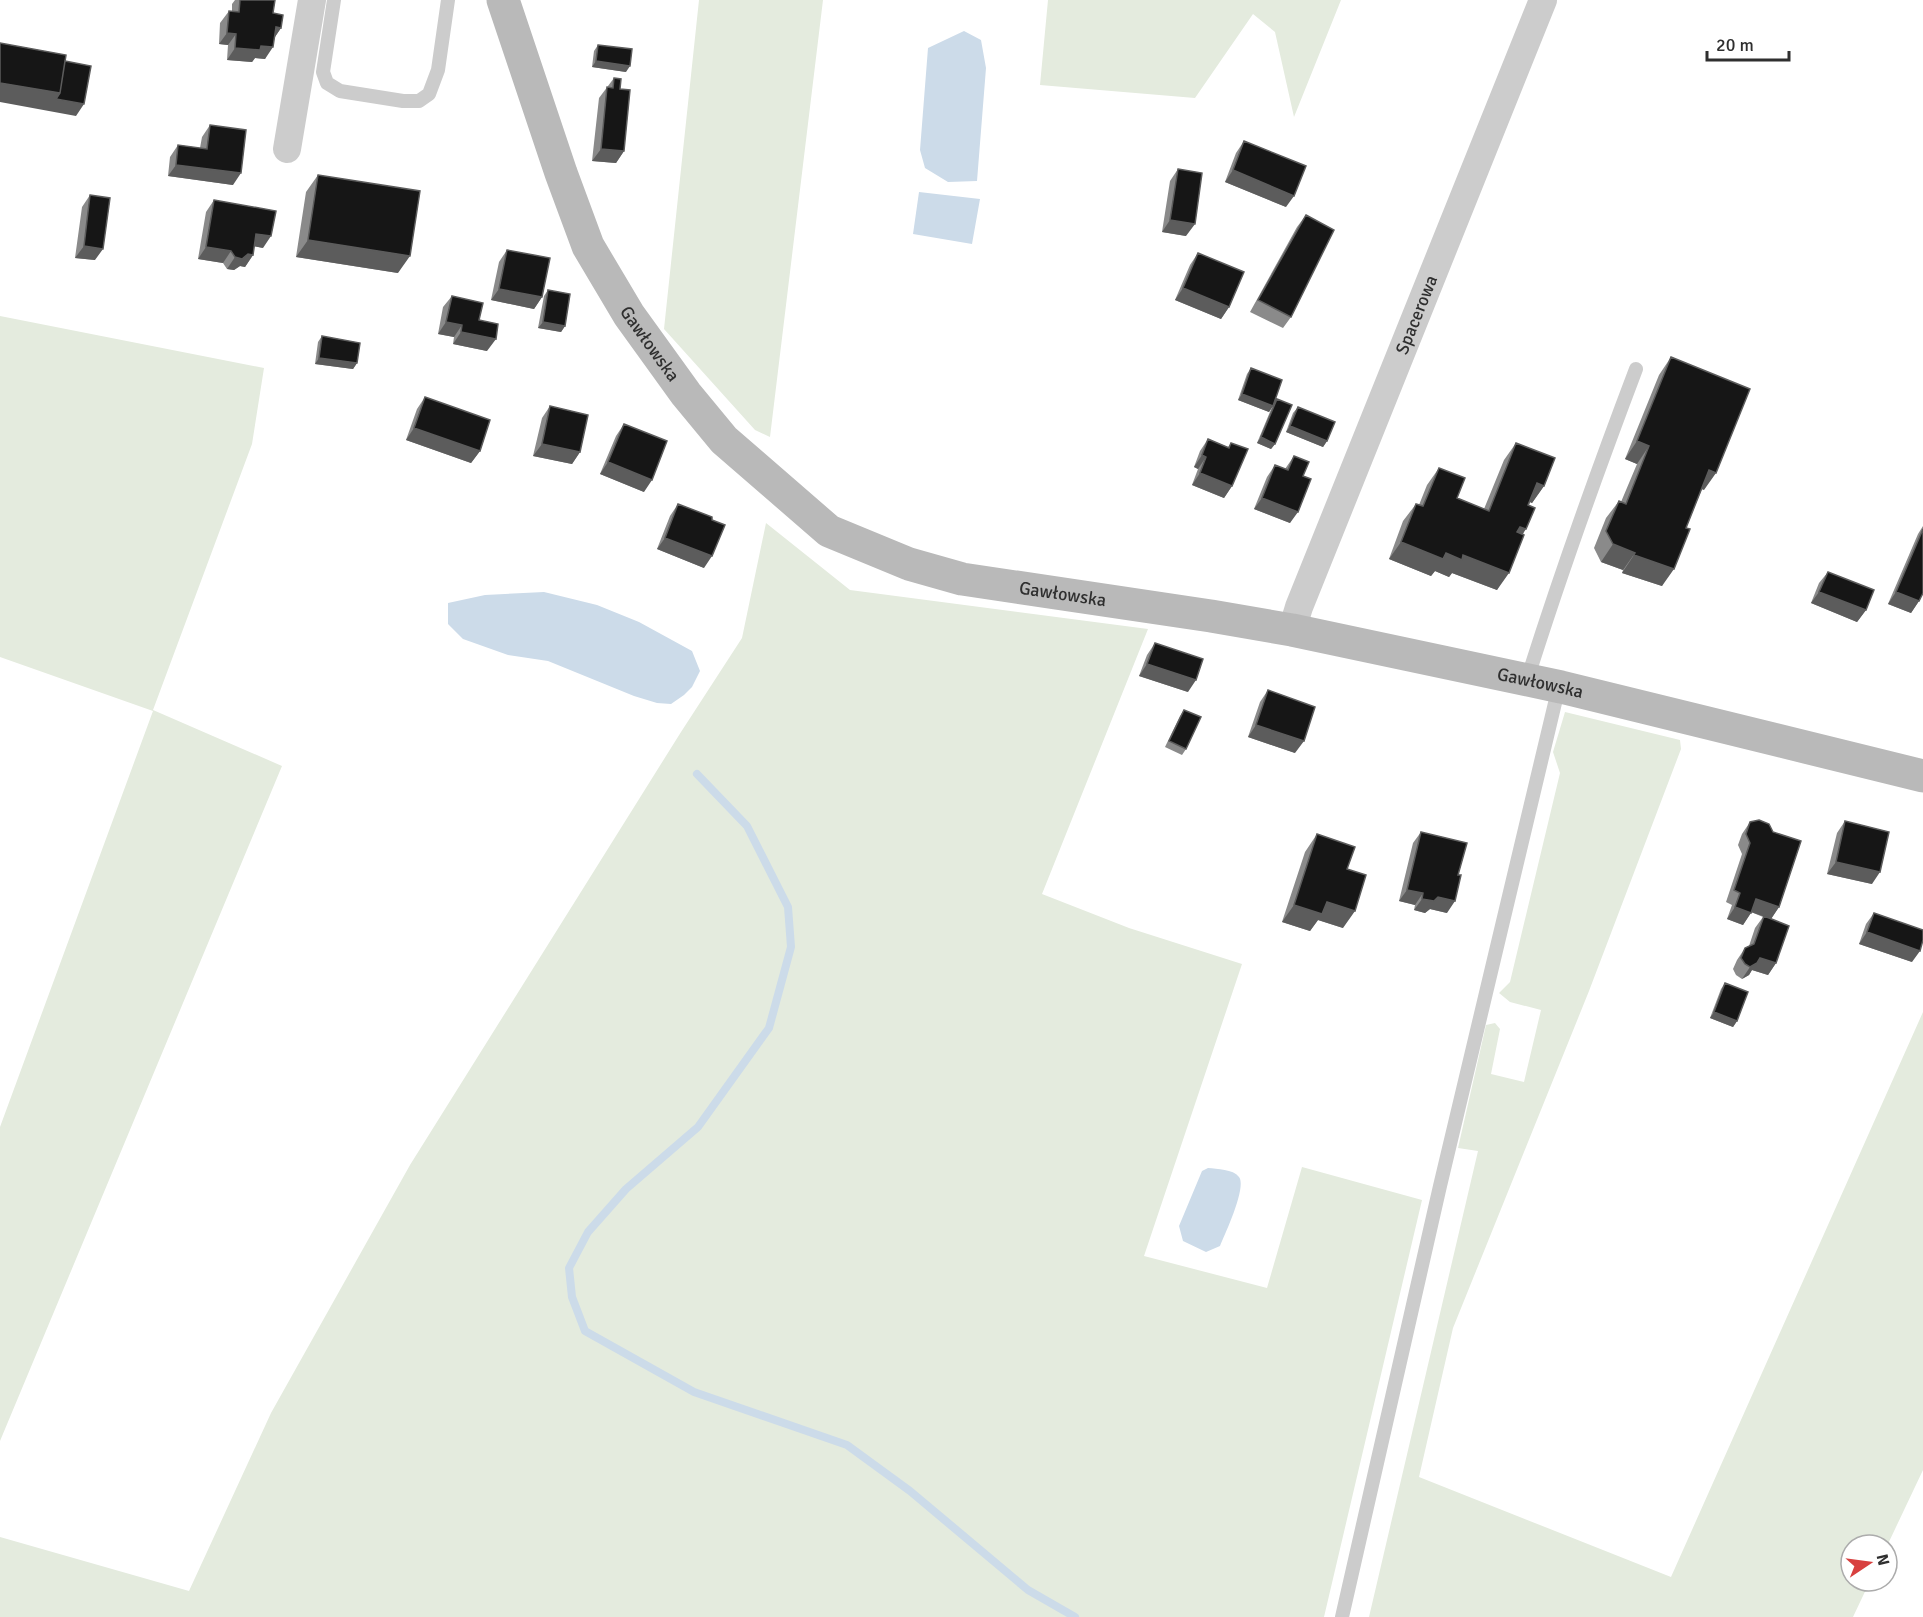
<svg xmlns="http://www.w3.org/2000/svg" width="1923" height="1617" font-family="Signika,sans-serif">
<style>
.green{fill:#e4ebde}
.water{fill:#ccdbe9}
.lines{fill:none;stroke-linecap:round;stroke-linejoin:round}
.stream{stroke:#ccdbe9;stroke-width:8}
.lane{stroke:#ccc;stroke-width:14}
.street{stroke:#ccc;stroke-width:28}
.secondary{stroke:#b9b9b9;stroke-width:33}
.wall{fill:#8a8a8a}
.shaded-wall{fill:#5c5c5c}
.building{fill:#161616;stroke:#5c5c5c;stroke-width:1.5}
.labels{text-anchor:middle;stroke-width:6;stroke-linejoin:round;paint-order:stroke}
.street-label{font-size:18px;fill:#2f2f2f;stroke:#fff}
</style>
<rect width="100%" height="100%" fill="#fff"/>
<path class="green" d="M 699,0 L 823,0 L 770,437 L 755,430 L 664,329 Z
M 1048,0 L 1341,0 L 1294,117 L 1275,32 L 1253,14 L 1195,98 L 1040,85 Z
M 0,316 L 264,368 L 252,444 L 153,710 L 282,766 L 0,1441 L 0,1127 L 153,711 L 0,657 Z
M 766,523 L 850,590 L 1148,629 L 1042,894 L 1129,928 L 1242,964 L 1144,1256 L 1267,1288 L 1302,1167 L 1422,1200 L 1324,1617 L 0,1617 L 0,1537 L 189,1591 L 271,1413 L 410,1165 L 681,732 L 742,638 Z
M 1565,712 L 1680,740 L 1681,749 L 1589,991 L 1453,1328 L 1419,1477 L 1671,1577 L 1923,1012 L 1923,1470 L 1887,1546 L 1851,1545 L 1851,1581 L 1870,1581 L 1853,1617 L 1369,1617 L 1478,1151 L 1458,1148 L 1486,1025 L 1495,1023 L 1500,1029 L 1491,1074 L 1524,1082 L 1541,1010 L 1510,1002 L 1499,993 L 1510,982 L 1560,773 L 1553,752 Z"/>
<path class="water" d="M 964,31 L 981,40 L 986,68 L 977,181 L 948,182 L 925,168 L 920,150 L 928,48 Z
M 919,192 L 980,199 L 972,244 L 913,234 Z
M 544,592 L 597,605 L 639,622 L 692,651 L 700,671 L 692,687 L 684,695 L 671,704 L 657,703 L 634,696 L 548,661 L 508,655 L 463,639 L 448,624 L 448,603 L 485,595 Z
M 1208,1168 C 1217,1169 1233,1169 1239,1177 C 1247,1187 1225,1234 1220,1246 L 1206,1252 L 1183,1241 L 1179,1226 L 1202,1171 Z"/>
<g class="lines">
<path class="stream" d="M 697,774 L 747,826 L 788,907 L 791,947 L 769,1028 L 698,1127 L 626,1189 L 588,1232 L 569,1268 L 572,1297 L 585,1331 L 694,1392 L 847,1445 L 910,1491 L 1028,1590 L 1075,1617"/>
<path class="lane" d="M 334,0 L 323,72 L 327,83 L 340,91 L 403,101 L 419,101 L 429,94 L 438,70 L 448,0
M 1527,680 C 1560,575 1597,472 1636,369
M 1342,1617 L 1440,1186 L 1555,703 L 1560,688"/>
<g class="street">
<path d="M 287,149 L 312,0"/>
<path id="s1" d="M 1292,630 L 1299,607 L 1543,0"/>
</g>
<path class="secondary" id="s2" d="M 503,0 L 561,173 L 588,246 L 629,315 L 686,394 L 724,440 L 829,531 L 909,564 L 962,579 L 1211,616 L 1292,630 L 1561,687 L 1923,776"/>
</g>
<path class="wall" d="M 235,0 L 275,0 L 273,13 L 281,28 L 274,38 L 265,59 L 255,58 L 252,62 L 227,60 L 228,45 L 219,44 L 220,23 L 229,11 L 232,11 L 232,4 Z
M 598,45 L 626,72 L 592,67 L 594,51 Z
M 614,78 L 620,89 L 624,151 L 616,163 L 592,161 L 599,98 Z
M 210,125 L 233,185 L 168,176 L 170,157 L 178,145 L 200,148 L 202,137 Z
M 1244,141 L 1286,207 L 1225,182 L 1236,153 Z
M 1178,169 L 1186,236 L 1162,232 L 1170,181 Z
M 318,175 L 398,273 L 296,257 L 306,192 Z
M 90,195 L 95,260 L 75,258 L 82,207 Z
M 214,200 L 263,248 L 254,246 L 253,255 L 245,267 L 240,266 L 234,270 L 227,269 L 223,263 L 198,259 L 206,212 Z
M 1306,215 L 1291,317 L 1283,328 L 1250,312 L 1297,227 Z
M 507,250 L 542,297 L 534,309 L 491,300 L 499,262 Z
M 1198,253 L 1229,307 L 1221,319 L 1175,300 L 1190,265 Z
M 548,290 L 565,326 L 561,332 L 538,328 L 544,296 Z
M 452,296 L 479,320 L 487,351 L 453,344 L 454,337 L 438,334 L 443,307 Z
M 322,336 L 357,363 L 353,369 L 315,364 L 318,342 Z
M 1671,357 L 1704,490 L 1702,489 L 1662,586 L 1622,573 L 1623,570 L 1601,562 L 1594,548 L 1606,518 L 1619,501 L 1621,502 L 1637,464 L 1625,459 L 1659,375 Z
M 1251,368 L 1274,404 L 1277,399 L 1275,444 L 1271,449 L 1257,443 L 1272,407 L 1269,412 L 1238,400 L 1247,374 Z
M 425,397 L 480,451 L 471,463 L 406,440 L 417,409 Z
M 550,406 L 580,452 L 572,464 L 533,456 L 542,418 Z
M 1298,407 L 1327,441 L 1323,447 L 1286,432 L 1293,413 Z
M 624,424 L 644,492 L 600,474 L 616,436 Z
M 1208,439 L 1228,447 L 1231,443 L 1232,486 L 1224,498 L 1192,485 L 1198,469 L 1194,467 L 1200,451 Z
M 1516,443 L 1544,486 L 1532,503 L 1530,502 L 1523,535 L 1497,590 L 1452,573 L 1449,577 L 1435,571 L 1431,576 L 1389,559 L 1403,521 L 1416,504 L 1419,505 L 1427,485 L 1439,468 L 1457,498 L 1484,509 L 1504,460 Z
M 1294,456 L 1303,476 L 1290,523 L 1254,509 L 1267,477 L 1275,465 L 1285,469 Z
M 678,504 L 704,568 L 657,549 L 670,516 Z
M 1923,526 L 1923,593 L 1919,601 L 1911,613 L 1888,604 L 1918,534 Z
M 1828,572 L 1866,610 L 1857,622 L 1811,603 L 1819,583 Z
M 1155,643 L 1188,692 L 1139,676 L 1147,655 Z
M 1268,690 L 1295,753 L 1248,737 L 1260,702 Z
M 1184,710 L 1186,749 L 1182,755 L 1165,747 L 1180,716 Z
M 1845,821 L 1872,884 L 1827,874 L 1837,833 Z
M 1750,822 L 1779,907 L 1771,919 L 1776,963 L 1768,975 L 1752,970 L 1749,975 L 1742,979 L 1736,975 L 1733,969 L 1737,960 L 1745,948 L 1749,946 L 1755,928 L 1763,917 L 1751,912 L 1743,925 L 1727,919 L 1732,905 L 1726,902 L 1742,854 L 1738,845 L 1742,834 Z
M 1421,832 L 1447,913 L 1430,909 L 1425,913 L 1414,910 L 1415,905 L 1399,901 L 1413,843 Z
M 1317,834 L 1347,869 L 1343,928 L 1318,920 L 1310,931 L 1282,922 L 1305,852 Z
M 1874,913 L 1912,962 L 1859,944 L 1866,924 Z
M 1725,983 L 1737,1021 L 1733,1027 L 1710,1018 L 1721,989 Z"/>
<path class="shaded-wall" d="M 276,27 L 281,28 L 273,40 Z
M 227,33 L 236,34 L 228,45 L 219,44 Z
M 261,46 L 273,47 L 265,59 L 255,58 L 252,62 L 227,60 L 235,48 Z
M 596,61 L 630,66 L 626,72 L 592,67 Z
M 0,83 L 60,93 L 84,104 L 76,116 L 0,102 Z
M 601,149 L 624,151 L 616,163 L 592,161 Z
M 176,165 L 241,173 L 233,185 L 168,176 Z
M 1233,170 L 1294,196 L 1286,207 L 1225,182 Z
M 1170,220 L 1195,224 L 1186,236 L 1162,232 Z
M 256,234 L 271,236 L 263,248 L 248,245 Z
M 308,240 L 410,256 L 398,273 L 296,257 Z
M 84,246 L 103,249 L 95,260 L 75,258 Z
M 206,247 L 231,251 L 223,263 L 198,259 Z
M 248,254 L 253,255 L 245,267 L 240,266 L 234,270 L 227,269 L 235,257 Z
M 1183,288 L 1229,307 L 1221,319 L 1175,300 Z
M 499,289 L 542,297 L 534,309 L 491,300 Z
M 446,322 L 462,325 L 454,337 L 438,334 Z
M 543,322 L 565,326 L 561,332 L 538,328 Z
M 461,332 L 496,339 L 487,351 L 453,344 Z
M 319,358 L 357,363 L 353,369 L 315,364 Z
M 1242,394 L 1273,406 L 1269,412 L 1238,400 Z
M 1290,426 L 1327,441 L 1323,447 L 1286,432 Z
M 414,428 L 480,451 L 471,463 L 406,440 Z
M 1261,437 L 1275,444 L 1271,449 L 1257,443 Z
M 1637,441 L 1649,446 L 1637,464 L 1625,459 Z
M 542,444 L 580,452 L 572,464 L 533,456 Z
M 1202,455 L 1206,457 L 1198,469 L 1194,467 Z
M 608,462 L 652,480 L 644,492 L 600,474 Z
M 1709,470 L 1716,473 L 1704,490 L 1697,487 Z
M 1200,473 L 1232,486 L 1224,498 L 1192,485 Z
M 1537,483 L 1544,486 L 1532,503 L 1525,500 Z
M 1262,498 L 1298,512 L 1290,523 L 1254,509 Z
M 1520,527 L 1526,529 L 1514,547 L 1507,544 Z
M 665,538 L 712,556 L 704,568 L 657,549 Z
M 1401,542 L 1446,553 L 1463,555 L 1509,573 L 1497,590 L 1452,573 L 1449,577 L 1435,571 L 1431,576 L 1389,559 Z
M 1613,544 L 1635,553 L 1623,570 L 1601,562 Z
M 1634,555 L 1674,569 L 1662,586 L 1622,573 Z
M 1819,592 L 1866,610 L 1857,622 L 1811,603 Z
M 1896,592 L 1919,601 L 1911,613 L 1888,604 Z
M 1147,664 L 1196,680 L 1188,692 L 1139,676 Z
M 1256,725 L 1304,741 L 1295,753 L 1248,737 Z
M 1836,862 L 1880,872 L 1872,884 L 1827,874 Z
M 1407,890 L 1423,893 L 1415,905 L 1399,901 Z
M 1438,897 L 1455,901 L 1447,913 L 1430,909 L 1425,913 L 1414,910 L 1422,899 Z
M 1756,899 L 1779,907 L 1771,919 L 1748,911 Z
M 1327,902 L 1355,911 L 1343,928 L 1318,920 L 1310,931 L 1282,922 L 1294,905 Z
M 1735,907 L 1751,913 L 1743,925 L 1727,919 Z
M 1867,932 L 1920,951 L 1912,962 L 1859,944 Z
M 1760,958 L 1776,963 L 1768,975 L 1752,970 L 1749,975 L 1742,979 L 1750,967 Z
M 1714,1012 L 1737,1021 L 1733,1027 L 1710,1018 Z"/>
<path class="building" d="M 240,0 L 275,0 L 273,13 L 283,15 L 281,28 L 276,27 L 273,47 L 261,46 L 260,50 L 235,48 L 236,34 L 227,33 L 229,11 L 239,12 Z
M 0,43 L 66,55 L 60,93 L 0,83 Z
M 598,45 L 632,49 L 630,66 L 596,61 Z
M 65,61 L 91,66 L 84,104 L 56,99 L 60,93 Z
M 614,78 L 621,79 L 620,89 L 630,90 L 624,151 L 601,149 L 607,87 L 613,88 Z
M 210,125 L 246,130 L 241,173 L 176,165 L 178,145 L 207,149 Z
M 1244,141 L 1306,166 L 1294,196 L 1233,170 Z
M 1178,169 L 1202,173 L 1195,224 L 1170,220 Z
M 318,175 L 420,191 L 410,256 L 308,240 Z
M 90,195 L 110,198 L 103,249 L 84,246 Z
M 214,200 L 276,211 L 271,236 L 256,234 L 253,255 L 248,254 L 242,259 L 235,257 L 231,251 L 206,247 Z
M 1306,215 L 1334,230 L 1291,317 L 1258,300 Z
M 507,250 L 550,258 L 542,297 L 499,289 Z
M 1198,253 L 1244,272 L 1229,307 L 1183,288 Z
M 548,290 L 570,294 L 565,326 L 543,322 Z
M 452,296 L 483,303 L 479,320 L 498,324 L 496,339 L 461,332 L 462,325 L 446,322 Z
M 322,336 L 360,343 L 357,363 L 319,358 Z
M 1671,357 L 1750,389 L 1716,473 L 1709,470 L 1686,528 L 1690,529 L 1674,569 L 1634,555 L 1635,553 L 1613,544 L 1606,531 L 1619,501 L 1626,504 L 1649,446 L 1637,441 Z
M 1251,368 L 1282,380 L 1273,406 L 1242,394 Z
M 425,397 L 490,420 L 480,451 L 414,428 Z
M 1277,399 L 1292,405 L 1275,444 L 1261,437 Z
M 550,406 L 588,415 L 580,452 L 542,444 Z
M 1298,407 L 1335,422 L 1327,441 L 1290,426 Z
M 624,424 L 667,441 L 652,480 L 608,462 Z
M 1208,439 L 1229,448 L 1231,443 L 1248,449 L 1232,486 L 1200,473 L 1206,457 L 1202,455 Z
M 1516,443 L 1555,458 L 1544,486 L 1537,483 L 1528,505 L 1535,508 L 1526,529 L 1520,527 L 1517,532 L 1524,535 L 1509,573 L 1463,555 L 1462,560 L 1446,553 L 1443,559 L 1401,542 L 1416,504 L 1423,506 L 1439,468 L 1465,478 L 1457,498 L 1489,511 Z
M 1294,456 L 1309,462 L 1303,476 L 1311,479 L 1298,512 L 1262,498 L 1275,465 L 1288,470 Z
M 678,504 L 712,517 L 712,520 L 725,525 L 712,556 L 665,538 Z
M 1923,529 L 1923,593 L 1919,601 L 1896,592 Z
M 1828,572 L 1874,590 L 1866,610 L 1819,592 Z
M 1155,643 L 1203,659 L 1196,680 L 1147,664 Z
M 1268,690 L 1315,707 L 1304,741 L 1256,725 Z
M 1184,710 L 1201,717 L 1186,749 L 1169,741 Z
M 1759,820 L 1769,824 L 1773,832 L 1801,841 L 1779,907 L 1756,899 L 1751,913 L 1735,907 L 1740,893 L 1734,890 L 1750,843 L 1746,834 L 1750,822 Z
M 1845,821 L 1889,832 L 1880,872 L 1836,862 Z
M 1421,832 L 1467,843 L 1458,875 L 1461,875 L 1455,901 L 1438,897 L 1434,901 L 1422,899 L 1423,893 L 1407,890 Z
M 1317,834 L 1355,847 L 1347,869 L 1366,875 L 1355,911 L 1327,902 L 1322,914 L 1294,905 Z
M 1874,913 L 1923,930 L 1923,940 L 1920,951 L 1867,932 Z
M 1764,916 L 1789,926 L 1776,963 L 1760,958 L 1757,963 L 1750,967 L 1745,964 L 1741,958 L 1745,948 L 1754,944 Z
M 1725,983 L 1748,992 L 1737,1021 L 1714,1012 Z"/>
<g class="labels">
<g class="street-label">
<text dy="6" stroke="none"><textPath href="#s1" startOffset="339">Spacerowa</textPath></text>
<text dy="6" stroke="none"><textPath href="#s2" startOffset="376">Gawłowska</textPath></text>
<text dy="6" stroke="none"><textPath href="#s2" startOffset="880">Gawłowska</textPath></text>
<text dy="6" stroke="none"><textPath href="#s2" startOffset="1366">Gawłowska</textPath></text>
</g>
</g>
<g transform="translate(1869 1563) rotate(77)"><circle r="28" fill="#ffffff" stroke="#acacac" stroke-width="1.5"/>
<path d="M0-4.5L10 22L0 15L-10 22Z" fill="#d8403f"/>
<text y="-9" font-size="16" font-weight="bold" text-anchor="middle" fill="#2f2f2f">N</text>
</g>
<path d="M1707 51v9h82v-9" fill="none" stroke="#2f2f2f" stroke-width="3"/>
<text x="1716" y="51" font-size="18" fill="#2f2f2f" stroke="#ffffff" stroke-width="4.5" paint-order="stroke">20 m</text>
</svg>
